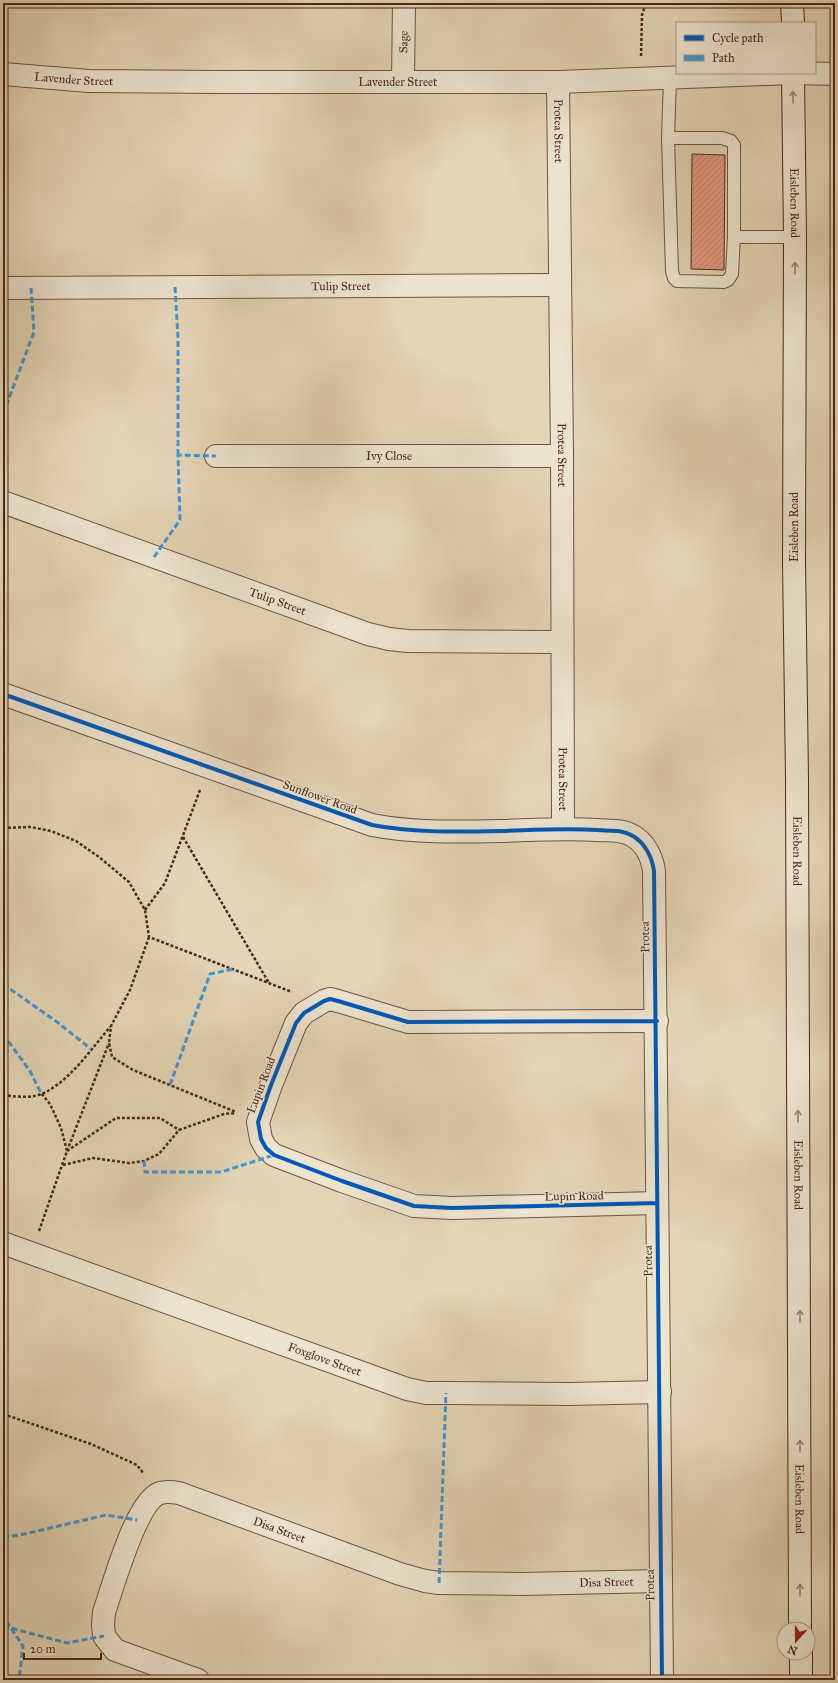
<svg xmlns="http://www.w3.org/2000/svg" width="838" height="1683" font-family="'IM FELL Great Primer',serif">
<style>
.building{fill:url(#building-hatch);stroke:#4a2817}
.lines{fill:none;stroke-linecap:round;stroke-linejoin:round}
.lane-casing{stroke:#70533f;stroke-width:14}
.street-casing{stroke:#70533f;stroke-width:24}
.secondary-casing{stroke:#4a2817;stroke-width:24}
.path{stroke:#4a2817;stroke-width:2.5;stroke-dasharray:3 2;stroke-linecap:butt}
.lane{stroke:#ede4d0;stroke-width:12}
.street{stroke:#ede4d0;stroke-width:22}
.secondary{stroke:#ede4d0;stroke-width:22}
.quiet{stroke:#4196d4;stroke-width:3;stroke-dasharray:6 3;stroke-linecap:butt}
.cycleway-casing{stroke:#ede4d0;stroke-width:6}
.cycleway{stroke:#0057b8;stroke-width:4}
.oneway{stroke:#9c8674}
.labels{text-anchor:middle;stroke-width:3;stroke-linejoin:round;paint-order:stroke}
.street-label{font-size:12px;fill:#4a2817;stroke:#ede4d0}
</style>
<defs>
<pattern id="building-hatch" width="6" height="6" patternUnits="userSpaceOnUse"><rect width="6" height="6" fill="#e49980"/><path d="M-1 1l2-2M0 6l6-6M5 7l2-2" fill="none" stroke="#bb7d68"/></pattern>
</defs>
<rect width="100%" height="100%" fill="#e4d5b6"/>
<filter id="stains"><feTurbulence type="fractalNoise" baseFrequency=".005" numOctaves="4"/><feColorMatrix values="0 0 0 0 .2 0 0 0 0 .09 0 0 0 0 .02 0 0 0 .5 -.17"/></filter>
<radialGradient id="worn" r=".72"><stop offset=".6" stop-color="#630" stop-opacity="0"/><stop offset="1" stop-color="#630" stop-opacity=".3"/></radialGradient>
<path class="building" d="M 692,154 L 725,155 L 724,270 L 691,269 Z"/>
<g class="lines">
<defs>
<path id="lane" d="M 670,79 L 668,138 L 672,271 L 674,278 L 677,281 L 724,282 L 728,280 L 732,274 L 734,237 L 795,237
M 668,138 L 722,138 L 731,141 L 734,145 L 734,237"/>
<g id="street">
<path id="s1" d="M 3,74 L 89,81 L 221,82 L 558,82 L 793,73 L 835,74"/>
<path id="s2" d="M 403,82 L 404,3"/>
<path id="s3" d="M 558,82 L 562,456 L 563,828"/>
<path id="s4" d="M 3,288 L 560,285"/>
<path id="s5" d="M 216,456 L 562,456"/>
<path id="s6" d="M 3,502 L 368,634 L 389,639 L 408,641 L 562,642"/>
<path d="M 3,694 L 372,825 C 414,833 459,832 502,831 C 534,830 565,828 597,830 C 608,831 622,829 633,836 C 645,843 652,857 654,871 L 662,1680"/>
<path d="M 657,1021 L 408,1022 L 338,1001 L 330,999 L 324,1001 L 304,1013 L 296,1023 L 271,1085 L 258,1122 L 261,1139 L 266,1148 L 274,1155 L 342,1181 L 414,1206 L 452,1208 L 657,1203"/>
<path id="s7" d="M 3,1243 L 407,1389 L 426,1393 L 446,1393 L 569,1394 L 660,1392"/>
<path id="s8" d="M 198,1680 L 115,1650 L 104,1636 L 103,1625 L 104,1612 C 113,1587 136,1501 160,1493 C 166,1491 173,1492 179,1493 L 400,1574 L 425,1581 L 439,1583 L 522,1584 L 660,1581"/>
</g>
<g id="secondary">
<path d="M 792,3 L 793,23"/>
<path id="s9" d="M 793,73 L 795,237 L 794,562 L 797,778 L 800,1629"/>
<path d="M 801,1653 L 801,1680"/>
</g>
</defs>
<use href="#lane" class="lane-casing"/>
<use href="#street" class="street-casing"/>
<use href="#secondary" class="secondary-casing"/>
<path class="path" d="M 641,56 L 642,15 L 646,3
M 3,828 L 31,827 L 51,831 L 76,841 L 99,857 L 129,882 L 145,910 L 149,937 L 292,992
M 183,837 L 269,983
M 145,910 L 165,883 L 200,790
M 149,937 L 130,990 L 111,1026 L 109,1043 L 112,1057 L 133,1070 L 236,1112
M 3,1095 C 12,1096 25,1098 34,1096 C 63,1091 92,1048 110,1027
M 67,1151 L 116,1118 L 160,1118 L 179,1130
M 67,1151 L 109,1043
M 63,1165 L 93,1158 L 129,1163 L 144,1161 L 159,1154 L 179,1130 L 224,1114 L 236,1113
M 39,1231 L 67,1151 L 61,1128 L 50,1104 L 41,1093
M 3,1348 L 3,1354
M 3,1414 L 91,1444 L 137,1465 L 144,1474"/>
<use href="#lane" class="lane"/>
<use href="#street" class="street"/>
<use href="#secondary" class="secondary"/>
<path class="quiet" d="M 175,287 L 178,338 L 178,455
M 3,414 L 34,332 L 31,288
M 154,557 L 180,520 L 178,455 L 216,456
M 3,984 L 57,1022 L 91,1049
M 3,1034 L 30,1071 L 41,1093
M 170,1085 L 210,974 L 234,969
M 144,1161 L 145,1172 L 221,1172 L 274,1155
M 3,1537 L 20,1535 L 106,1515 L 137,1520
M 439,1583 L 446,1393
M 3,1613 L 4,1618 L 23,1646 L 19,1680
M 3,1626 L 67,1643 L 104,1636"/>
<defs>
<path id="cycleway" d="M 3,694 L 372,825 C 414,833 459,832 502,831 C 534,830 565,828 597,830 C 608,831 622,829 633,836 C 645,843 652,857 654,871 L 662,1680
M 657,1021 L 408,1022 L 338,1001 L 330,999 L 324,1001 L 304,1013 L 296,1023 L 271,1085 L 258,1122 L 261,1139 L 266,1148 L 274,1155 L 342,1181 L 414,1206 L 452,1208 L 657,1203"/>
</defs>
<use href="#cycleway" class="cycleway-casing"/>
<use href="#cycleway" class="cycleway"/>
</g>
<defs><path id="oneway-shaft" d="M-6 0H5M1.5-3L5.5 0L1.5 3" fill="none" stroke-width="1.6" stroke-linecap="round" stroke-linejoin="round"/></defs>
<g class="oneway">
<use href="#oneway-shaft" transform="translate(793 97) rotate(-92)"/>
<use href="#oneway-shaft" transform="translate(795 268) rotate(-90)"/>
<use href="#oneway-shaft" transform="translate(798 1116) rotate(-90)"/>
<use href="#oneway-shaft" transform="translate(800 1316) rotate(-90)"/>
<use href="#oneway-shaft" transform="translate(800 1446) rotate(-90)"/>
<use href="#oneway-shaft" transform="translate(800 1590) rotate(-90)"/>
</g>
<g class="labels">
<g class="street-label">
<text dy="4" stroke="none"><textPath href="#s2" startOffset="40">Sage</textPath></text>
<text dy="4" stroke="none"><textPath href="#s1" startOffset="71">Lavender Street</textPath></text>
<text dy="4" stroke="none"><textPath href="#s1" startOffset="395">Lavender Street</textPath></text>
<text dy="4" stroke="none"><textPath href="#s3" startOffset="49">Protea Street</textPath></text>
<text dy="4" stroke="none"><textPath href="#s9" startOffset="130">Eisleben Road</textPath></text>
<text dy="4" stroke="none"><textPath href="#s4" startOffset="338">Tulip Street</textPath></text>
<text dy="4" stroke="none"><textPath href="#s3" startOffset="373">Protea Street</textPath></text>
<text dy="4" stroke="none"><textPath href="#s5" startOffset="173">Ivy Close</textPath></text>
<text transform="translate(794 527) rotate(-90)" y="4">Eisleben Road</text>
<text dy="4" stroke="none"><textPath href="#s6" startOffset="292">Tulip Street</textPath></text>
<text dy="4" stroke="none"><textPath href="#s3" startOffset="697">Protea Street</textPath></text>
<text transform="translate(320 797) rotate(20)" y="4">Sunflower Road</text>
<text dy="4" stroke="none"><textPath href="#s9" startOffset="778">Eisleben Road</textPath></text>
<text transform="translate(645 937) rotate(-91)" y="4">Protea</text>
<text transform="translate(261 1085) rotate(-69)" y="4">Lupin Road</text>
<text dy="4" stroke="none"><textPath href="#s9" startOffset="1102">Eisleben Road</textPath></text>
<text transform="translate(574 1196) rotate(-1)" y="4">Lupin Road</text>
<text transform="translate(648 1261) rotate(-91)" y="4">Protea</text>
<text dy="4" stroke="none"><textPath href="#s7" startOffset="342">Foxglove Street</textPath></text>
<text dy="4" stroke="none"><textPath href="#s9" startOffset="1426">Eisleben Road</textPath></text>
<text dy="4" stroke="none"><textPath href="#s8" startOffset="390">Disa Street</textPath></text>
<text dy="4" stroke="none"><textPath href="#s8" startOffset="726">Disa Street</textPath></text>
<text transform="translate(650 1585) rotate(-91)" y="4">Protea</text>
</g>
</g>
<rect width="838" height="1683" fill="none" stroke="#e4d5b6" stroke-width="16"/>
<rect x="4" y="4" width="830" height="1675" fill="none" stroke="#4a2817" stroke-width="2"/>
<rect x="8" y="8" width="822" height="1667" fill="none" stroke="#4a2817"/>
<rect x="676" y="22" width="140" height="52" fill="#ede4d0" stroke="#ac9986"/>
<rect x="684" y="35" width="20" height="6" fill="#0057b8" stroke="#ac9986"/>
<text x="712" y="42" font-size="12" fill="#4a2817">Cycle path</text>
<rect x="684" y="55" width="20" height="6" fill="#4196d4" stroke="#ac9986"/>
<text x="712" y="62" font-size="12" fill="#4a2817">Path</text>
<g transform="translate(796 1641) rotate(201)"><circle r="19" fill="#ede4d0" stroke="#ac9986"/>
<path d="M0-3L7 15L0 10L-7 15Z" fill="#8f2418"/>
<text y="-6" font-size="11" font-weight="bold" text-anchor="middle" fill="#4a2817">N</text>
</g>
<path d="M24 1653v6h77v-6" fill="none" stroke="#4a2817" stroke-width="2"/>
<text x="30" y="1653" font-size="12" fill="#4a2817" stroke="#ede4d0" stroke-width="3" paint-order="stroke">20 m</text>
<rect width="100%" height="100%" filter="url(#stains)"/>
<rect width="100%" height="100%" fill="url(#worn)"/>
</svg>
